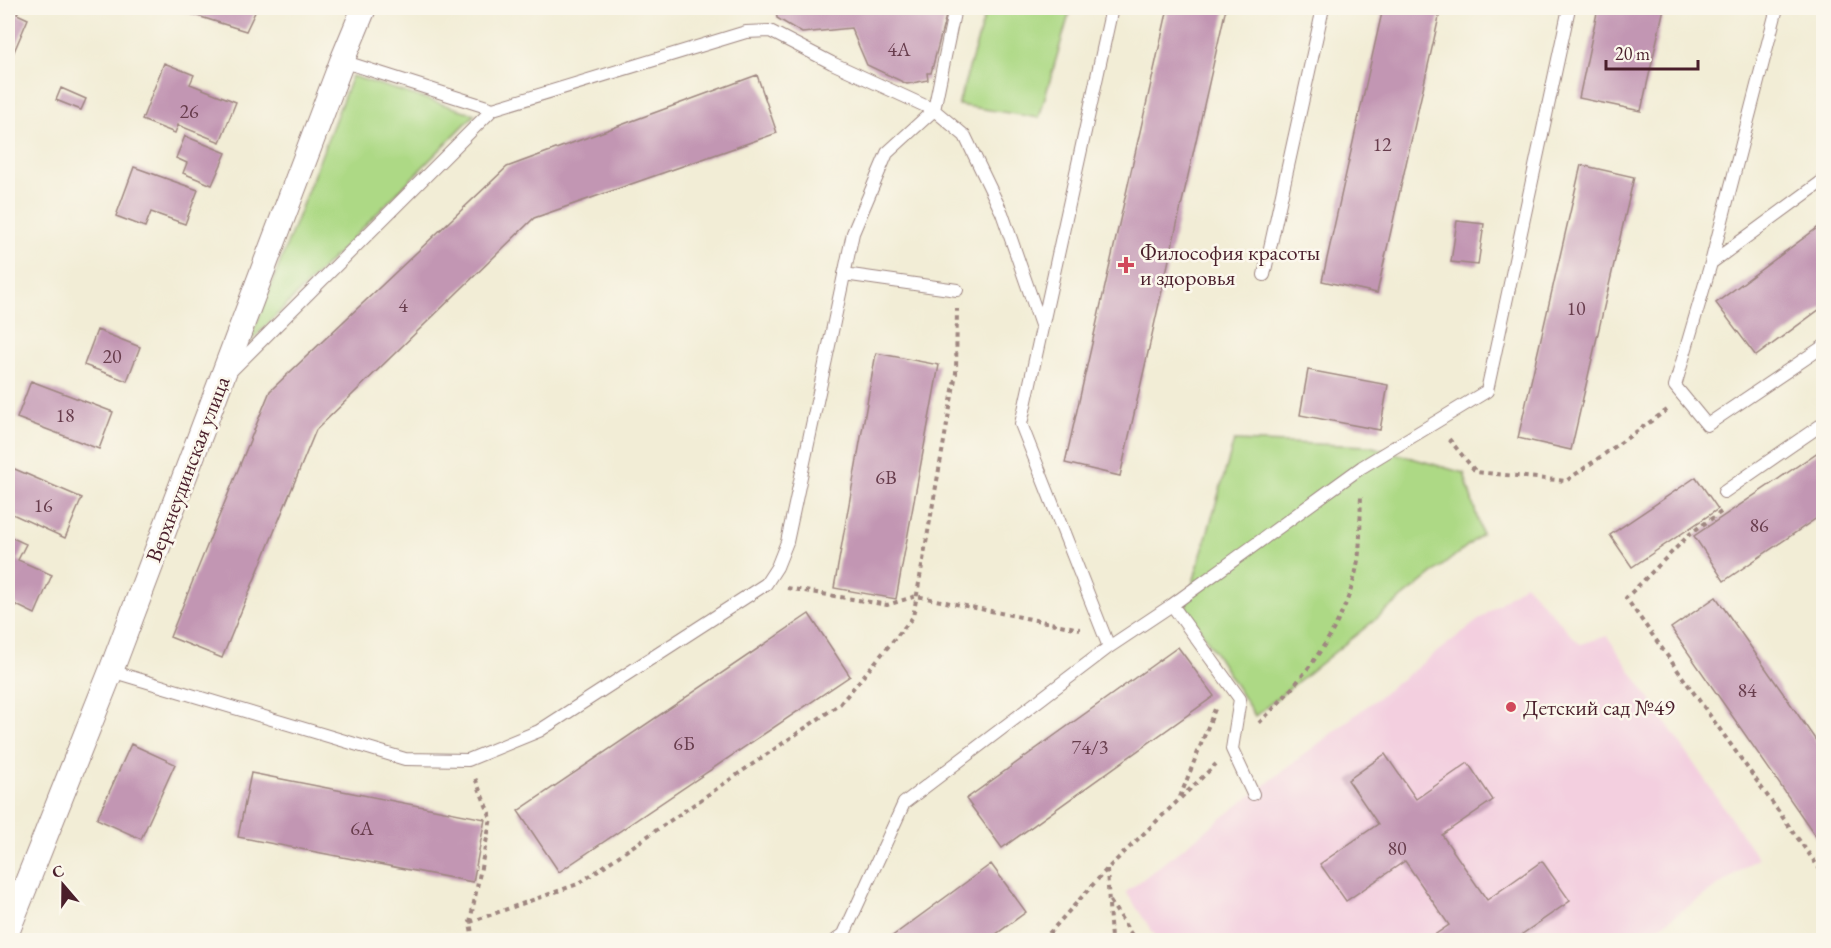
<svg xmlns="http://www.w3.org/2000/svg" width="1831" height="948" font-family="'EB Garamond',serif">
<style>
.built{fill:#f3cfdf}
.green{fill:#add985;stroke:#7c7c58;stroke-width:1.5}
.building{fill:#c296b3}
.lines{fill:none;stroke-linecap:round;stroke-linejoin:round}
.service-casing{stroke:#9e8680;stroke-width:14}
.minor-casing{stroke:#9e8680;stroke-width:26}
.path{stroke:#9e8680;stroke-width:4;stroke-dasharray:4.5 4.5;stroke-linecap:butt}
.service{stroke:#fff;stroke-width:12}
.minor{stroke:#fff;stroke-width:24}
.poi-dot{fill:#d1495b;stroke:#fbf7ec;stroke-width:2}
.labels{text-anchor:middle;stroke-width:5;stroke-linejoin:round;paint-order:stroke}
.number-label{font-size:20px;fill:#683d4d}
.poi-label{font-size:22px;fill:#4a1f2b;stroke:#fbf7ec;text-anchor:start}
.street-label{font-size:22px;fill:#4a1f2b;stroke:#fbf7ec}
</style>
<rect width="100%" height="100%" fill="#fbf7ec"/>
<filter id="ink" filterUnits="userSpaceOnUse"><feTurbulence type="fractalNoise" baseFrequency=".0167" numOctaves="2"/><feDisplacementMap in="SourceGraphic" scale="12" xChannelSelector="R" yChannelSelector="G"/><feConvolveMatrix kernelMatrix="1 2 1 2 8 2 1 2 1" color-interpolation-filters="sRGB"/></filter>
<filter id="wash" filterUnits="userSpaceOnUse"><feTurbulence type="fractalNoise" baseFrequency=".008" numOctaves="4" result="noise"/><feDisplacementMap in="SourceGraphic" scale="24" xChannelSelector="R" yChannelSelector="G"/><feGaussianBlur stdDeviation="1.35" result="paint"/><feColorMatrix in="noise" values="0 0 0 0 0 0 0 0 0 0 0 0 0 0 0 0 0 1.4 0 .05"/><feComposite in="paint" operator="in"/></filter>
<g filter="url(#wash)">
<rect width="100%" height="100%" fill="#f2edd6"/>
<path class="built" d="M 1525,584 L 1580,644 L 1607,636 L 1758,858 L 1640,940 L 1158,940 L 1126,892 Z"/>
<path class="green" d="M 987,8 L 1071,8 L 1039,118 L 958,105 Z
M 352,76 L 475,114 L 249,343 Z
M 1234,441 L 1370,446 L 1464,473 L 1482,534 L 1255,716 L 1186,607 Z"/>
<g id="blocks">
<path class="building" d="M 8,8 L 20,8 L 17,14 L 28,19 L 13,54 L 8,51 Z
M 172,8 L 257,8 L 246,31 Z
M 776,8 L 948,8 L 931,73 L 927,73 L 928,80 L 907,84 L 867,65 L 851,28 L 802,33 L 777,18 Z
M 1168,8 L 1226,8 L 1120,476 L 1065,463 Z
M 1383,8 L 1441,8 L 1377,293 L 1322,281 Z
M 1598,8 L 1664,8 L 1641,111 L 1579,98 Z
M 164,63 L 194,75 L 190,84 L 236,102 L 220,142 L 178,125 L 175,133 L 142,120 Z
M 757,75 L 777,133 L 534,218 L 316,430 L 222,658 L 170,637 L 270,391 L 507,167 Z
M 61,88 L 86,99 L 81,110 L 56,100 Z
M 185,136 L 226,153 L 212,185 L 183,173 L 187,163 L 176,158 Z
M 1581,165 L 1634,177 L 1571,450 L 1518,438 Z
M 134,167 L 198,190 L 185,224 L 151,212 L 145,227 L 116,216 Z
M 1457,221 L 1484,224 L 1478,265 L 1451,262 Z
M 1824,223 L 1824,306 L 1756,356 L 1716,303 Z
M 97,330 L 140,347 L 127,381 L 84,365 Z
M 876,353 L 939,365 L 896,599 L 834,588 Z
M 1308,370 L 1388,385 L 1380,430 L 1300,415 Z
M 31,381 L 113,412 L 99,449 L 17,418 Z
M 1824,448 L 1824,513 L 1724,581 L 1694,536 Z
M 10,467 L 82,498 L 65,538 L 8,512 L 8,472 Z
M 1696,477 L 1718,509 L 1632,567 L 1610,535 Z
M 8,536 L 26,544 L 18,560 L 52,575 L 35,614 L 8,601 Z
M 1716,597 L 1824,752 L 1824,848 L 1671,628 Z
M 809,614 L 850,676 L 559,872 L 518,811 Z
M 1178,647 L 1214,696 L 1002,848 L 966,799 Z
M 131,744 L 175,764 L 141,839 L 97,819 Z
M 1385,754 L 1416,799 L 1468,763 L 1493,800 L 1442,835 L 1487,900 L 1542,861 L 1570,901 L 1515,939 L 1516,940 L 1427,940 L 1449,925 L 1405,861 L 1346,901 L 1320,864 L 1378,824 L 1348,780 Z
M 251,773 L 485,819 L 473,882 L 238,837 Z
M 991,864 L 1026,912 L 988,940 L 887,940 Z"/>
</g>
</g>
<g filter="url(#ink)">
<use href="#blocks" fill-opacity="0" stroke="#9e8680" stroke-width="1.5"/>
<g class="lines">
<defs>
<path id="service" d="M 342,61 L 493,109
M 1824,180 L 1711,263 L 1675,386 L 1707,425 L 1824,346
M 1711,263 L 1777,8
M 844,274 L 957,290
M 1264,275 L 1323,8
M 230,372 L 493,109 L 746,32 L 770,31 L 832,63 L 934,110 L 965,136 L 1002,213 L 1042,328
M 1724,492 L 1824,423
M 1172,605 L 1240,699 L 1232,749 L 1253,794
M 1109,647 L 1021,424 L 1112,8
M 111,671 L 405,759 L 468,760 L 539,731 L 766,584 L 777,567 L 787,542 L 853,233 L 887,153 L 934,110 L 955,8
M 836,940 L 844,934 L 904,803 L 1109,647 L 1172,605 L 1362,467 L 1487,391 L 1569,8"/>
<path id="minor" d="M 8,930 L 111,671 L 342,61 L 364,8"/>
</defs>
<use href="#service" class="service-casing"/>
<use href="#minor" class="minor-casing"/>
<path class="path" d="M 1449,439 L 1476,472 L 1566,481 L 1667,410
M 1721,512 L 1691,533 L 1626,598 L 1824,875
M 787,588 L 887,605 L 916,596 L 1080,629
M 1259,723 C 1304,679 1348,624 1358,560 C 1361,539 1360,516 1361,495
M 1180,797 L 1215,709
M 1107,869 L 1111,940
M 1110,901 L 1135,940
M 470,922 L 578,884 L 840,704 L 913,617 L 956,373 L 957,309
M 473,940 L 470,922 L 491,818 L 475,778
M 1043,940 L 1107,869 L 1216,764"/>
<use href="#service" class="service"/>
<use href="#minor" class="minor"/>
</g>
</g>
<g class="poi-dot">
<path d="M1123 256h6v6h6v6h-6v6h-6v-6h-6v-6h6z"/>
<circle cx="1511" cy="707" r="6"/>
</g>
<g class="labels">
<g class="number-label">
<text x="899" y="56">4А</text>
<text x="189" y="118">26</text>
<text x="1382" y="151">12</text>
<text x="403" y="312">4</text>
<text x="1576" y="315">10</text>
<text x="112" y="363">20</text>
<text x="65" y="422">18</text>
<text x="886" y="484">6В</text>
<text x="43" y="512">16</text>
<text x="1759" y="532">86</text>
<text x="1747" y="697">84</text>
<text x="684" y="750">6Б</text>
<text x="1090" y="754">74/3</text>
<text x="362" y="835">6А</text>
<text x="1397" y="855">80</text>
</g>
<g class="poi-label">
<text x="1140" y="260">Философия красоты<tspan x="1140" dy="25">и здоровья</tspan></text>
<text x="1523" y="715">Детский сад №49</text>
</g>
<g class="street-label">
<text transform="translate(187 469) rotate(-69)" y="8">Верхнеудинская улица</text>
</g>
</g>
<rect width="1831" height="948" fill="none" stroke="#fbf7ec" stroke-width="30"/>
<g transform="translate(63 885) rotate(340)" stroke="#fbf7ec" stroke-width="4.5" paint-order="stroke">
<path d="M0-4.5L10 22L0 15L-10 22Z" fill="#4a1f2b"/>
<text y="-9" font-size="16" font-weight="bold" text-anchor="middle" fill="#4a1f2b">С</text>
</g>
<path d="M1606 60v9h92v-9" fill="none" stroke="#4a1f2b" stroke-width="3"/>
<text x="1615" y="60" font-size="18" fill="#4a1f2b" stroke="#fbf7ec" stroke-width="4.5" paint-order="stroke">20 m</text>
</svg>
